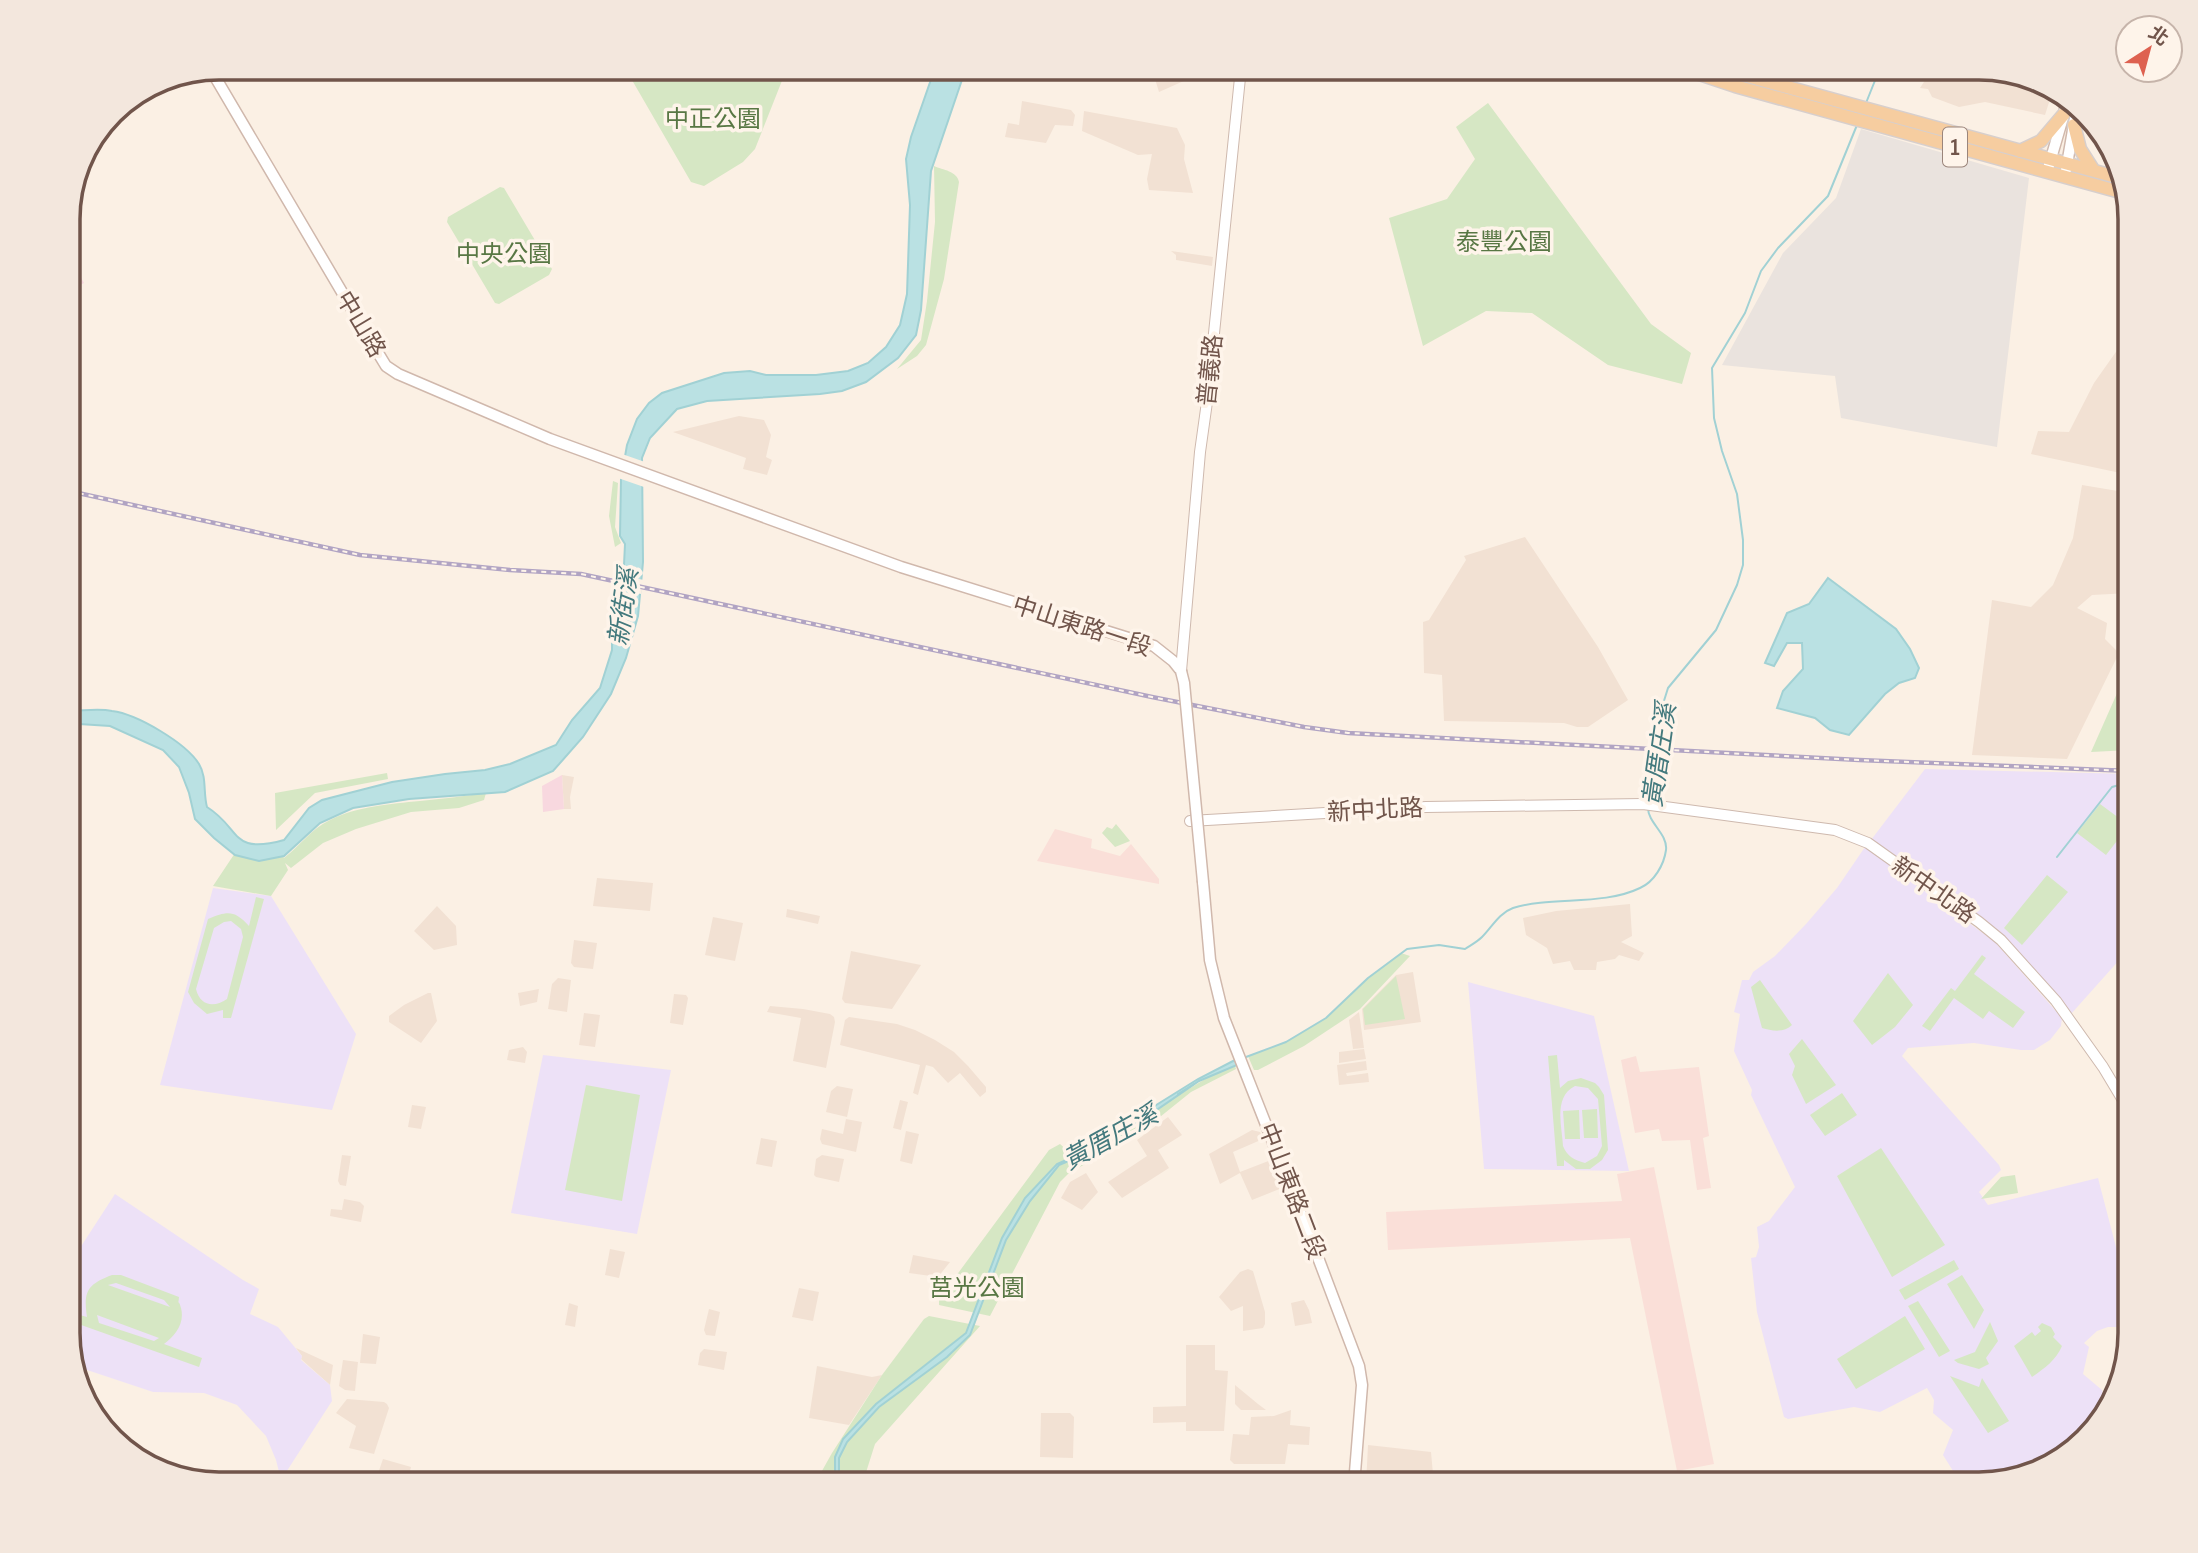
<svg xmlns="http://www.w3.org/2000/svg" width="2198" height="1553" font-family="'Sofia Sans Condensed','Noto Sans TC',sans-serif">
<style>
.residential{fill:#f2e1d3}
.commercial{fill:#fadfd8}
.industrial{fill:#eae3de}
.education{fill:#ede1f7}
.medical{fill:#f8d8df}
.green{fill:#d6e7c4;fill-rule:evenodd}
.water{fill:#bae1e3;stroke:#a1d1d4;stroke-width:2}
.pier{fill:#fbf0e4}
.lines{fill:none;stroke-linecap:round;stroke-linejoin:round}
.stream{stroke:#a1d1d4;stroke-width:2}
.tertiary-casing{stroke:#ceb9ae;stroke-width:12}
.secondary-casing{stroke:#d0b8ac;stroke-width:13}
.primary-casing{stroke:#d7cfcd;stroke-width:15}
.tertiary{stroke:#fff;stroke-width:10}
.secondary{stroke:#fff;stroke-width:10}
.primary{stroke:#f6cda0;stroke-width:12}
.rail-casing{stroke:#b1a4c3;stroke-width:4.5}
.rail{stroke:#fef4ea;stroke-width:2;stroke-dasharray:5;stroke-linecap:butt}
.secondary-bridge-casing{stroke:#d0b8ac;stroke-width:13;stroke-linecap:butt}
.secondary-bridge{stroke:#fff;stroke-width:10}
.labels{text-anchor:middle;stroke-width:7;stroke-linejoin:round;paint-order:stroke}
.shield{fill:#fef4ea;stroke:#9b857b;stroke-width:2}
.shield-label{font-size:23px;font-weight:bold;fill:#71554b}
.park-label{font-size:24px;fill:#587744;stroke:#fef4ea}
.street-label{font-size:24px;fill:#71554b;stroke:#fef4ea}
.water-label{font-size:26px;font-style:italic;fill:#43797d;stroke:#fef4ea}
.rim{fill:none;stroke:#71554b;stroke-width:3.5}
</style>
<rect width="100%" height="100%" fill="#fbf0e4"/>
<path class="residential" d="M 1148,68 L 1213,68 L 1159,92 L 1155,79 Z
M 1933,68 L 1979,68 L 2052,93 L 2045,115 L 1985,102 L 1959,107 L 1932,97 L 1928,89 L 1920,88 Z
M 1022,101 L 1071,110 L 1075,115 L 1073,126 L 1055,125 L 1046,143 L 1005,137 L 1008,123 L 1019,125 Z
M 1084,111 L 1177,128 L 1185,145 L 1184,159 L 1193,193 L 1149,190 L 1147,179 L 1152,154 L 1138,155 L 1082,131 Z
M 1171,251 L 1213,257 L 1212,266 L 1176,260 L 1176,255 Z
M 2130,332 L 2130,475 L 2031,454 L 2038,431 L 2069,432 L 2094,383 Z
M 739,416 L 764,420 L 771,435 L 766,457 L 772,460 L 767,475 L 743,469 L 746,458 L 673,432 Z
M 2082,485 L 2130,493 L 2130,532 L 2120,545 L 2130,559 L 2130,593 L 2092,595 L 2077,608 L 2107,623 L 2105,639 L 2119,653 L 2067,759 L 1972,755 L 1992,600 L 2031,607 L 2053,585 L 2073,538 Z
M 1525,537 L 1598,647 L 1628,700 L 1588,727 L 1577,727 L 1564,723 L 1444,721 L 1442,675 L 1424,673 L 1423,622 L 1429,620 L 1466,560 L 1464,556 Z
M 562,775 L 574,777 L 570,797 L 571,809 L 564,809 Z
M 597,878 L 653,883 L 650,911 L 593,906 Z
M 1630,904 L 1632,936 L 1621,942 L 1644,953 L 1639,961 L 1619,955 L 1615,959 L 1597,962 L 1596,970 L 1574,970 L 1570,961 L 1553,964 L 1547,948 L 1526,935 L 1523,918 L 1556,911 Z
M 437,906 L 456,926 L 457,945 L 434,950 L 414,931 Z
M 787,909 L 820,916 L 818,924 L 786,917 Z
M 713,917 L 743,923 L 735,961 L 705,955 Z
M 574,940 L 597,943 L 593,969 L 574,967 L 571,963 Z
M 851,951 L 921,965 L 892,1009 L 845,1003 L 842,999 Z
M 1413,972 L 1421,1022 L 1364,1030 L 1362,1009 L 1396,975 Z
M 558,978 L 571,980 L 567,1012 L 548,1009 L 552,984 Z
M 539,989 L 537,1002 L 520,1006 L 518,993 Z
M 428,993 L 431,993 L 437,1021 L 421,1043 L 389,1022 L 389,1016 L 404,1005 Z
M 674,994 L 686,995 L 688,998 L 683,1025 L 670,1023 Z
M 770,1006 L 803,1009 L 830,1014 L 834,1017 L 835,1022 L 826,1068 L 793,1061 L 801,1018 L 767,1012 Z
M 1359,1012 L 1364,1048 L 1353,1049 L 1349,1020 Z
M 584,1013 L 600,1015 L 595,1047 L 579,1045 Z
M 849,1017 L 897,1024 L 915,1030 L 935,1040 L 954,1052 L 968,1066 L 986,1087 L 986,1092 L 980,1097 L 960,1073 L 948,1083 L 933,1067 L 926,1065 L 918,1095 L 913,1093 L 920,1065 L 840,1045 L 845,1020 Z
M 523,1047 L 527,1052 L 525,1063 L 507,1060 L 509,1050 Z
M 1364,1049 L 1366,1059 L 1339,1063 L 1339,1052 Z
M 1366,1061 L 1367,1070 L 1346,1073 L 1347,1076 L 1368,1073 L 1369,1082 L 1339,1085 L 1337,1065 Z
M 837,1086 L 853,1089 L 847,1117 L 826,1112 L 831,1091 Z
M 900,1100 L 908,1102 L 901,1130 L 893,1128 Z
M 412,1105 L 426,1107 L 421,1129 L 408,1127 Z
M 1168,1117 L 1182,1135 L 1158,1150 L 1169,1168 L 1122,1198 L 1108,1182 L 1147,1156 L 1137,1140 Z
M 846,1119 L 862,1122 L 856,1152 L 822,1144 L 820,1139 L 822,1129 L 843,1134 Z
M 1252,1130 L 1260,1132 L 1263,1139 L 1233,1152 L 1240,1172 L 1271,1160 L 1282,1188 L 1252,1200 L 1240,1173 L 1220,1184 L 1209,1154 Z
M 906,1131 L 919,1134 L 912,1164 L 900,1161 Z
M 761,1138 L 777,1141 L 772,1167 L 756,1164 Z
M 342,1155 L 351,1156 L 346,1186 L 340,1185 L 338,1181 Z
M 822,1155 L 844,1159 L 839,1182 L 816,1177 L 814,1175 L 816,1159 Z
M 1086,1173 L 1098,1192 L 1082,1210 L 1061,1198 L 1070,1182 Z
M 344,1199 L 360,1202 L 364,1206 L 361,1222 L 330,1216 L 331,1209 L 342,1210 Z
M 610,1249 L 625,1252 L 619,1278 L 605,1275 Z
M 913,1255 L 950,1262 L 938,1277 L 909,1273 Z
M 1248,1269 L 1253,1271 L 1265,1312 L 1265,1324 L 1263,1328 L 1243,1331 L 1243,1306 L 1231,1311 L 1219,1297 L 1240,1272 Z
M 799,1288 L 819,1292 L 813,1321 L 792,1317 Z
M 1304,1300 L 1309,1310 L 1312,1323 L 1295,1326 L 1291,1303 Z
M 569,1303 L 578,1306 L 575,1327 L 565,1325 Z
M 709,1309 L 720,1312 L 715,1336 L 706,1335 L 704,1330 Z
M 363,1334 L 380,1337 L 376,1364 L 360,1363 Z
M 1186,1345 L 1215,1345 L 1215,1370 L 1228,1371 L 1224,1431 L 1186,1431 L 1186,1422 L 1153,1423 L 1153,1407 L 1186,1406 Z
M 296,1348 L 333,1365 L 330,1385 L 301,1359 L 302,1356 Z
M 704,1349 L 727,1352 L 724,1370 L 698,1365 L 700,1353 Z
M 343,1360 L 358,1362 L 355,1391 L 345,1390 L 339,1386 Z
M 817,1366 L 872,1377 L 882,1375 L 849,1425 L 809,1418 Z
M 1235,1385 L 1258,1404 L 1266,1410 L 1241,1410 L 1235,1404 Z
M 347,1399 L 384,1402 L 387,1404 L 389,1408 L 374,1454 L 349,1448 L 356,1426 L 336,1413 Z
M 1291,1410 L 1290,1425 L 1310,1427 L 1309,1445 L 1288,1444 L 1285,1464 L 1234,1464 L 1230,1460 L 1233,1434 L 1249,1435 L 1251,1417 L 1274,1416 Z
M 1041,1413 L 1070,1413 L 1074,1417 L 1073,1458 L 1040,1457 Z
M 1368,1445 L 1431,1452 L 1434,1485 L 1366,1485 Z
M 383,1459 L 411,1467 L 406,1485 L 374,1485 Z
M 897,1475 L 920,1479 L 919,1485 L 895,1485 Z"/>
<path class="commercial" d="M 1055,829 L 1092,839 L 1091,848 L 1120,856 L 1131,844 L 1159,879 L 1159,884 L 1037,861 Z
M 1636,1056 L 1640,1072 L 1699,1067 L 1709,1136 L 1703,1138 L 1711,1188 L 1697,1190 L 1690,1140 L 1662,1141 L 1659,1129 L 1635,1133 L 1621,1060 Z
M 1654,1167 L 1714,1464 L 1677,1471 L 1630,1238 L 1388,1250 L 1386,1212 L 1622,1201 L 1617,1174 Z"/>
<path class="industrial" d="M 2090,123 L 2114,152 L 2118,171 L 2114,170 L 2095,146 L 2091,136 Z
M 1861,129 L 2029,178 L 1997,447 L 1841,418 L 1835,376 L 1722,365 L 1783,253 L 1836,198 Z"/>
<path class="education" d="M 1925,769 L 2130,774 L 2130,948 L 2071,1014 L 2005,940 L 1871,840 Z
M 1865,847 L 1995,942 L 2062,1018 L 2061,1026 L 2050,1040 L 2034,1050 L 2021,1050 L 1974,1043 L 1908,1048 L 1902,1056 L 1999,1165 L 2001,1170 L 1979,1192 L 1988,1205 L 2098,1178 L 2130,1301 L 2130,1319 L 2118,1327 L 2108,1327 L 2097,1331 L 2084,1343 L 2089,1347 L 2083,1374 L 2102,1390 L 2106,1404 L 2099,1425 L 2046,1469 L 1978,1485 L 1965,1485 L 1960,1482 L 1943,1455 L 1953,1430 L 1933,1413 L 1934,1400 L 1927,1388 L 1880,1412 L 1854,1407 L 1788,1419 L 1784,1417 L 1757,1312 L 1751,1258 L 1756,1257 L 1759,1247 L 1757,1227 L 1769,1221 L 1795,1187 L 1751,1095 L 1752,1090 L 1734,1051 L 1740,1014 L 1734,1012 L 1742,980 L 1749,980 L 1753,972 L 1775,956 L 1806,924 L 1837,888 Z
M 213,888 L 271,896 L 356,1034 L 332,1110 L 160,1085 Z
M 1468,982 L 1594,1016 L 1629,1171 L 1484,1169 Z
M 543,1055 L 671,1070 L 637,1234 L 511,1213 Z
M 115,1194 L 243,1280 L 259,1289 L 250,1314 L 278,1327 L 302,1356 L 301,1360 L 330,1385 L 332,1401 L 283,1477 L 280,1476 L 276,1460 L 266,1436 L 237,1405 L 204,1393 L 153,1392 L 75,1366 L 69,1343 L 69,1274 L 72,1261 L 80,1248 Z"/>
<path class="medical" d="M 69,256 L 84,283 L 69,291 Z
M 562,775 L 564,809 L 543,812 L 542,786 Z"/>
<path class="green" d="M 625,68 L 787,68 L 755,149 L 743,162 L 704,186 L 691,182 Z
M 1488,103 L 1651,324 L 1691,353 L 1682,384 L 1608,365 L 1532,313 L 1486,311 L 1423,346 L 1389,218 L 1447,199 L 1475,159 L 1456,127 Z
M 934,166 C 943,170 957,171 959,182 L 944,279 L 926,345 L 917,356 L 897,369 L 921,340 L 927,301 L 935,222 Z
M 500,187 L 504,188 L 552,269 L 549,275 L 499,304 L 495,303 L 447,222 L 448,217 Z
M 613,481 L 618,483 L 615,527 L 621,543 L 615,547 L 609,516 Z
M 2130,664 L 2130,750 L 2091,752 Z
M 387,773 L 388,779 L 315,793 L 276,830 L 275,793 Z
M 486,793 L 484,800 L 459,808 L 411,812 L 356,829 L 323,843 L 291,868 L 285,863 L 288,870 L 271,896 L 213,886 L 237,850 L 281,852 L 284,858 C 300,846 311,829 330,820 C 358,806 390,804 420,801 C 442,799 464,796 486,793 Z
M 2100,804 L 2119,818 L 2130,804 L 2130,829 L 2127,828 L 2106,855 L 2077,833 Z
M 1116,824 L 1130,841 L 1115,847 L 1102,833 L 1107,827 L 1112,829 Z
M 2047,875 L 2068,892 L 2022,945 L 2004,928 Z
M 256,897 L 264,899 L 231,1018 L 223,1018 L 223,1010 L 207,1014 L 194,1003 L 188,992 L 208,919 C 228,911 234,910 249,926 ZM 231,921 L 241,929 L 243,937 L 227,999 C 214,1008 200,1006 196,989 L 214,928 L 224,922 Z
M 1401,953 L 1410,956 L 1360,1009 L 1304,1046 L 1258,1070 L 1254,1070 L 1248,1056 L 1286,1042 L 1326,1018 L 1368,978 Z
M 1982,955 L 1986,958 L 1974,974 L 2025,1012 L 2013,1028 L 1989,1011 L 1983,1019 L 1954,998 L 1930,1031 L 1922,1026 L 1951,988 L 1955,991 Z
M 1888,973 L 1913,1005 L 1895,1027 L 1872,1045 L 1853,1021 Z
M 1396,976 L 1405,1019 L 1365,1025 L 1363,1009 Z
M 1760,980 L 1792,1025 C 1784,1033 1772,1031 1762,1028 L 1751,987 Z
M 1802,1039 L 1836,1085 L 1806,1104 L 1792,1075 L 1795,1066 L 1789,1054 Z
M 1557,1055 L 1560,1088 L 1568,1081 L 1581,1078 L 1595,1083 L 1599,1087 L 1604,1095 L 1608,1150 L 1602,1160 L 1590,1169 L 1576,1169 L 1564,1160 L 1564,1166 L 1557,1166 L 1548,1056 ZM 1575,1086 L 1588,1088 L 1598,1099 L 1602,1146 L 1597,1156 L 1585,1163 C 1574,1160 1567,1156 1563,1146 C 1562,1126 1553,1097 1575,1086 Z
M 1234,1063 L 1236,1069 L 1191,1092 L 1145,1129 L 1068,1174 L 1060,1182 L 990,1316 L 939,1305 L 939,1299 L 1049,1150 L 1060,1144 L 1070,1153 L 1096,1146 L 1100,1149 C 1143,1118 1186,1088 1234,1063 Z
M 586,1085 L 640,1095 L 622,1201 L 565,1190 Z
M 1842,1093 L 1857,1115 L 1825,1136 L 1810,1115 Z
M 1597,1109 L 1598,1138 L 1584,1138 L 1582,1110 Z
M 1579,1110 L 1580,1139 L 1565,1139 L 1563,1111 Z
M 1881,1148 L 1945,1245 L 1892,1277 L 1837,1176 Z
M 2015,1175 L 2018,1193 L 1981,1199 L 2001,1177 Z
M 1954,1260 L 1959,1269 L 1905,1300 L 1899,1290 Z
M 112,1275 L 121,1275 L 179,1297 C 178,1308 178,1297 181,1308 C 185,1324 175,1336 164,1344 L 202,1358 L 199,1367 L 70,1321 L 72,1313 L 87,1317 C 83,1291 88,1284 112,1275 ZM 116,1283 L 164,1300 L 170,1307 L 108,1285 ZM 97,1315 L 159,1338 L 154,1341 L 99,1323 Z
M 1962,1275 L 1984,1310 L 1974,1329 L 1947,1284 Z
M 1918,1301 L 1950,1351 L 1939,1357 L 1908,1306 Z
M 929,1316 L 980,1326 L 875,1444 L 862,1485 L 813,1485 L 814,1477 L 818,1478 L 832,1453 L 882,1375 L 924,1319 Z
M 1905,1316 L 1925,1349 L 1856,1389 L 1837,1359 Z
M 1990,1322 L 1998,1341 L 1986,1358 L 1989,1364 L 1979,1369 L 1958,1363 L 1954,1360 L 1975,1352 Z
M 2042,1323 L 2051,1327 L 2055,1334 L 2053,1337 L 2062,1346 C 2056,1360 2045,1368 2032,1377 L 2014,1346 L 2032,1332 L 2035,1336 L 2041,1331 L 2038,1327 Z
M 1950,1376 L 1979,1387 L 1982,1378 L 2009,1421 L 1988,1433 Z"/>
<path class="water" d="M 935,68 L 966,68 L 931,171 L 921,310 L 916,335 L 898,358 L 866,382 L 842,391 L 820,394 L 707,401 L 677,409 L 650,438 L 642,458 L 643,562 L 638,616 L 626,658 L 611,694 L 583,737 L 553,771 L 505,792 L 409,799 L 353,808 L 320,823 L 284,856 L 259,861 L 235,855 L 214,838 L 195,819 L 189,793 L 179,767 L 163,750 L 110,726 L 79,724 L 69,726 L 69,711 C 83,711 98,708 112,711 C 137,714 186,743 199,764 C 207,777 203,793 207,807 C 242,829 230,855 284,840 L 309,808 L 322,800 L 392,782 L 445,774 L 485,770 L 510,764 L 556,745 L 572,720 L 600,688 L 612,650 L 612,627 L 624,565 L 625,544 L 620,536 L 621,479 L 627,445 L 637,419 L 649,403 L 662,393 L 724,373 L 750,371 L 766,375 L 816,375 L 848,371 L 868,363 L 886,347 L 900,325 L 907,294 L 910,205 L 906,159 L 911,137 Z
M 1828,578 L 1896,629 L 1910,649 L 1919,668 L 1915,678 L 1899,683 L 1885,694 L 1849,735 L 1830,730 L 1815,718 L 1777,708 L 1783,691 L 1803,669 L 1802,643 L 1787,643 L 1774,666 L 1765,663 L 1787,613 L 1809,604 Z
M 1235,1060 L 1237,1065 L 1199,1081 L 1104,1146 L 1059,1165 L 1030,1201 L 1006,1240 L 970,1335 L 947,1357 L 879,1407 L 847,1442 L 839,1458 L 839,1485 L 835,1485 L 835,1457 L 843,1439 L 876,1404 L 966,1333 L 1002,1238 L 1025,1198 L 1057,1164 L 1102,1144 L 1153,1107 L 1198,1079 Z"/>
<path class="pier" d="M 622,454 L 645,462 L 644,487 L 618,478 Z
M 619,575 L 644,580 L 641,594 L 617,589 Z"/>
<g class="lines">
<path class="stream" d="M 1866,103 L 1880,68
M 1648,802 L 1658,720 L 1668,688 L 1716,630 L 1737,585 L 1743,565 L 1743,540 L 1737,494 L 1722,451 L 1714,418 L 1712,368 L 1745,313 L 1761,271 L 1778,248 L 1828,196 L 1857,125
M 2057,857 L 2112,787 L 2130,782
M 1246,1057 L 1286,1042 L 1326,1018 L 1368,978 L 1407,949 L 1439,945 L 1465,949 C 1471,945 1477,942 1482,937 C 1492,927 1499,913 1513,908 C 1552,896 1603,906 1640,888 C 1654,882 1664,865 1666,850 C 1668,834 1648,823 1648,808
M 1178,1094 L 1194,1084"/>
<defs>
<path id="tertiary" d="M 1181,671 L 1200,452 L 1207,402 L 1241,68
M 1190,821 L 1426,807 L 1643,804 L 1835,830 L 1868,843 L 1979,922 L 2001,940 L 2056,1001 L 2103,1067 L 2130,1112"/>
<path id="secondary" d="M 211,70 L 369,338 L 386,366 L 398,374 L 550,439 L 901,567 L 1154,646 L 1173,661 L 1181,671
M 2066,170 L 2077,107
M 2047,172 L 2064,114 L 2067,98
M 1203,882 L 1210,960 L 1224,1018 L 1311,1239 L 1359,1366 L 1362,1385 L 1354,1485"/>
<path id="primary" d="M 1681,68 L 1735,86 L 2124,193
M 1718,68 L 2120,178
M 2074,125 L 2080,149 L 2094,171
M 2020,151 L 2041,141 L 2064,114"/>
</defs>
<use href="#tertiary" class="tertiary-casing"/>
<use href="#secondary" class="secondary-casing"/>
<use href="#primary" class="primary-casing"/>
<use href="#tertiary" class="tertiary"/>
<use href="#secondary" class="secondary"/>
<use href="#primary" class="primary"/>
<defs>
<path id="rail" d="M 69,491 L 360,555 L 510,570 L 581,574 L 1152,697 L 1304,727 L 1348,733 L 1859,760 L 2130,771"/>
</defs>
<use href="#rail" class="rail-casing"/>
<use href="#rail" class="rail"/>
<defs>
<path id="secondary-bridge" d="M 1181,671 L 1184,683 L 1203,882"/>
</defs>
<use href="#secondary-bridge" class="secondary-bridge-casing"/>
<use href="#secondary-bridge" class="secondary-bridge"/>
</g>
<g class="labels">
<rect class="shield" x="1943" y="127.5" width="24" height="39" rx="5"/>
<g class="shield-label">
<text x="1955" y="155">1</text>
</g>
<g class="park-label">
<text x="713" y="127">中正公園</text>
<text x="1504" y="250">泰豐公園</text>
<text x="504" y="262">中央公園</text>
<text x="977" y="1296">莒光公園</text>
</g>
<g class="street-label">
<text transform="translate(361 324) rotate(59)" y="8">中山路</text>
<text transform="translate(1210 370) rotate(-84)" y="8">普義路</text>
<text transform="translate(1082 626) rotate(18)" y="8">中山東路一段</text>
<text transform="translate(1375 810) rotate(-3)" y="8">新中北路</text>
<text transform="translate(1934 890) rotate(35)" y="8">新中北路</text>
<text transform="translate(1292 1191) rotate(69)" y="8">中山東路二段</text>
</g>
<g class="water-label">
<text transform="translate(623 607) rotate(-82)" y="9">新街溪</text>
<text transform="translate(1659 755) rotate(-82)" y="9">黃厝庄溪</text>
<text transform="translate(1110 1137) rotate(-29)" y="9">黃厝庄溪</text>
</g>
</g>
<path d="M0 0H2198V1553H0ZM219 80H1979A139 139 0 0 1 2118 219V1333A139 139 0 0 1 1979 1472H219A139 139 0 0 1 80 1333V219A139 139 0 0 1 219 80Z" fill="#f3e7dd" fill-rule="evenodd"/>
<path class="rim" d="M219 80H1979A139 139 0 0 1 2118 219V1333A139 139 0 0 1 1979 1472H219A139 139 0 0 1 80 1333V219A139 139 0 0 1 219 80Z"/>
<g transform="translate(2149 49) rotate(36)"><circle r="33" fill="#fef4ea" stroke="#c6b4aa" stroke-width="2"/>
<path d="M0-5L12 26L0 18L-12 26Z" fill="#de6150"/>
<text y="-10" font-size="19" font-weight="bold" text-anchor="middle" fill="#71554b">北</text>
</g>
</svg>
